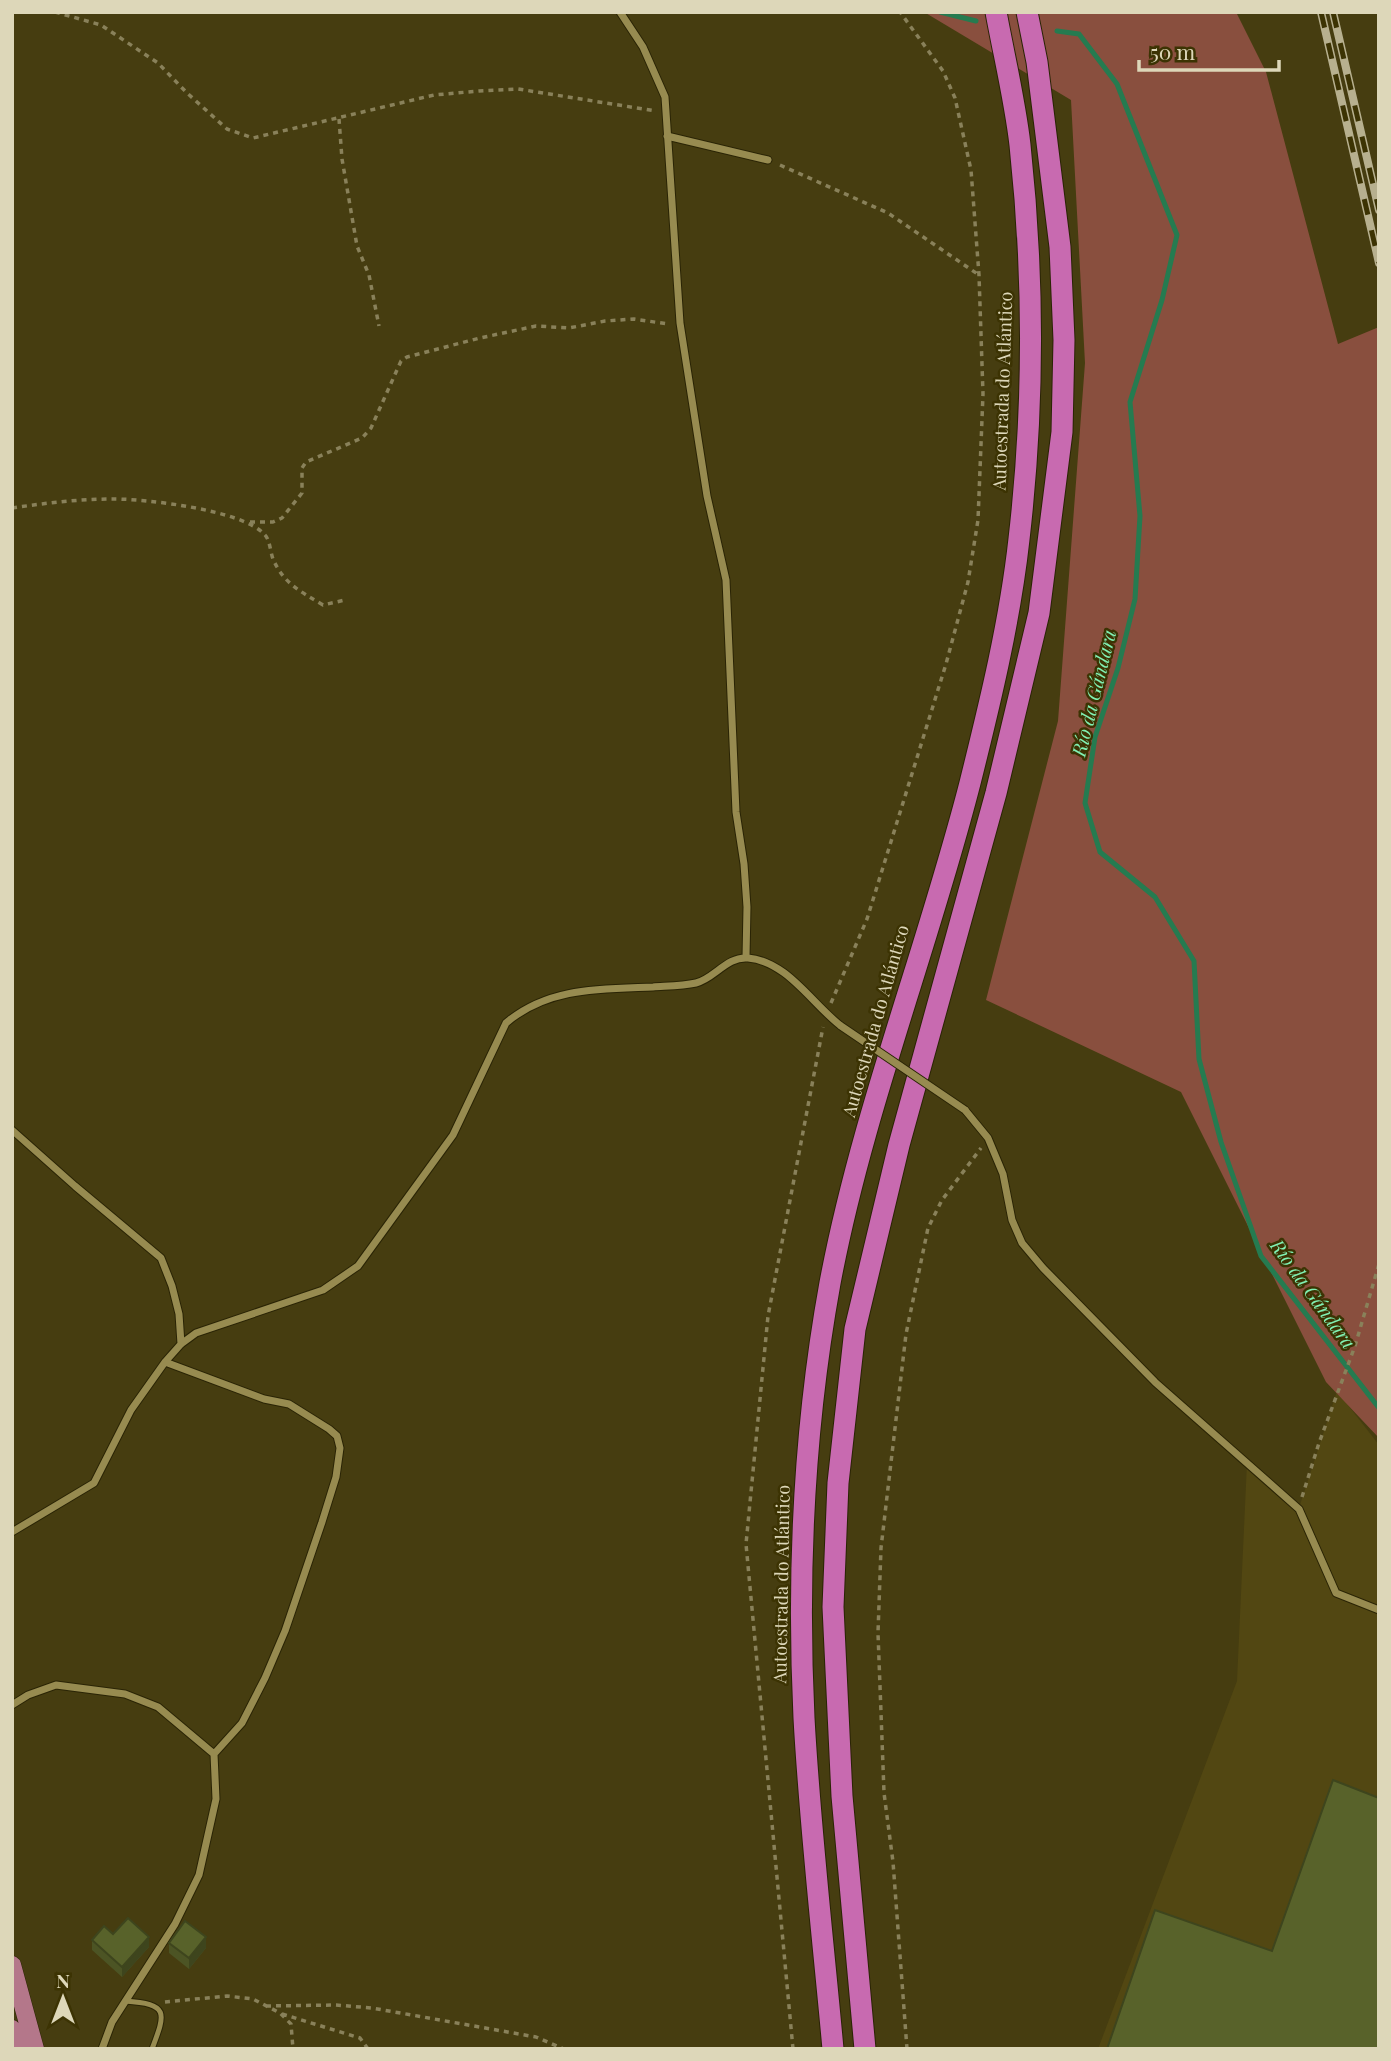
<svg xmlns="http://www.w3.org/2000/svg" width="1391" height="2061" font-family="'Playfair Display',serif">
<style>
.built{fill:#524712}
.green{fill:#894f3e}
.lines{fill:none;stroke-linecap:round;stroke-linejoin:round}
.stream{stroke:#257b50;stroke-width:5}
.lane-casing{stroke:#2a2405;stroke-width:7}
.street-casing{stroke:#2a2405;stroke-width:9}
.primary-casing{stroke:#2a2405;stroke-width:19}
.highway-casing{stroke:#2a2405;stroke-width:23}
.path{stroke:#89815a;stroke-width:3.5;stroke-dasharray:5 5;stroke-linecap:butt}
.lane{stroke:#978b50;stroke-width:5}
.street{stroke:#978b50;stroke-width:7}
.primary{stroke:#b4778a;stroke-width:18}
.highway{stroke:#c86ab0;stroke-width:21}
.rail-casing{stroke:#b7b08f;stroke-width:8}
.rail{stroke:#3c3303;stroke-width:5;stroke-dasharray:16;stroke-linecap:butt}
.street-bridge-casing{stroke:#2a2405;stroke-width:9;stroke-linecap:butt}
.street-bridge{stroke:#978b50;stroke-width:7}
.wall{fill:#4c5424}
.shaded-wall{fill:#3e451d}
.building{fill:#58622a;stroke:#3e451d;stroke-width:2}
.labels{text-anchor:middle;stroke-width:5;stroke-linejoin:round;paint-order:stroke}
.street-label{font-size:18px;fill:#ddd7b9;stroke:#3c3303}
.water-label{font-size:19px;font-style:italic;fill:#81f1b3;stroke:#3c3303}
</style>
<rect width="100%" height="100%" fill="#463d10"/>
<path class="built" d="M 1337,1391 L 1379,1445 L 1379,2049 L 1098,2049 L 1237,1681 L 1247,1463 L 1299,1508 Z"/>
<path class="green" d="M 924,12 L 1236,12 L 1266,72 L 1338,344 L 1379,327 L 1379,1438 L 1326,1382 L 1181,1092 L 986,1000 L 1058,721 L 1085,363 L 1071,100 Z"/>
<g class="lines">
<path class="stream" d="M 940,12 L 976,21
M 1057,31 L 1079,34 L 1117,84 L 1177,235 L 1162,300 L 1130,402 L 1140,516 L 1135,599 L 1118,668 L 1095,737 L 1085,803 L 1100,852 L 1155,897 L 1194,961 L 1199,1059 L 1221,1142 L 1261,1256 L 1379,1408"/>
<defs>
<path id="lane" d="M 125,2001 C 169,2004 166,2012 152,2049"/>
<path id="street" d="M 620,12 L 643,47 L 665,97 L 680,323 L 707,496 L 726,580 L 736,812 L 744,864 L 747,907 L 746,957
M 667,136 L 768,160
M 965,1110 L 988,1138 L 1003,1174 L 1012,1220 L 1022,1243 L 1043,1268 L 1155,1382 L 1299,1509 L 1336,1593 L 1379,1610
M 12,1130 L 75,1186 L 161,1258 L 172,1286 L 179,1314 L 181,1344
M 12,1532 L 94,1483 L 131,1410 L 165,1362 L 181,1344 L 196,1333 L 323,1290 L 358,1266 L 453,1135 L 506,1023 C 548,987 601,989 653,987 C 667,986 682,986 696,983 C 714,979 727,956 748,958 C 787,961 812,1004 841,1026
M 12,1705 L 28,1695 L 56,1685 L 125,1694 L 158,1707 L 214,1754 L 242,1723 L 265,1678 L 285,1631 L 322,1522 L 336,1477 L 340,1448 L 337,1436 L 329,1429 L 289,1404 L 264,1399 L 165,1362
M 102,2049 L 112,2022 L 175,1924 L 199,1875 L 216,1799 L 214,1754"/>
<path id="primary" d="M 12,1965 L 35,2049
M 12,2029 L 17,2049"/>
<path id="highway" d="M 833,2049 C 823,1939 810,1828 804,1718 C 797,1573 804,1426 830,1283 C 862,1113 927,951 970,783 C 990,703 1010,621 1019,539 C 1034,410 1034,275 1020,145 C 1015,101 1004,56 996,12
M 865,2049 L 842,1796 L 833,1607 L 838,1483 L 855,1329 L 899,1145 L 996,793 L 1039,613 L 1062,432 L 1064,340 L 1060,247 L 1037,62 L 1027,12"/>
</defs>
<use href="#lane" class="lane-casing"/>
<use href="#street" class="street-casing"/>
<use href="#primary" class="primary-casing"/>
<use href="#highway" class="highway-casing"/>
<path class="path" d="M 55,12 L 101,25 L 158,63 L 187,93 L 227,129 L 253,138 L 434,95 L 479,91 L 518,89 L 656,111
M 339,119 L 342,159 L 357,246 L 369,275 L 379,326
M 780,165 L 888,213 L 979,275
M 12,508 C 46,503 80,499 114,499 C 147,499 242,510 264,534 C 270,539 270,551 273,559 C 284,584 300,591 323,605 L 345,600
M 250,522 L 273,522 L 282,518 L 302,493 L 302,468 L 306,462 L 362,438 L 371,428 L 401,361 L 407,357 L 480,338 L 536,326 L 569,328 L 605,321 L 634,319 L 668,324
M 831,1003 L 867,919 L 946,664 L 968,582 L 978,520 L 983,394 L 979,275 L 971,170 L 955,98 L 943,71 L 900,12
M 1302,1497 L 1319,1443 L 1355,1346 L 1379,1264
M 165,2002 L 227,1996 L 253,1999 L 280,2013 L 291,2024 L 293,2049
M 266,2006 L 336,2005 L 372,2008 L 536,2037 L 564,2049
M 282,2014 L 360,2038 L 368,2049
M 793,2049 L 746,1544 L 768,1316 L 823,1027
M 907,2049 L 893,1862 L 884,1793 L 878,1633 L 881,1548 L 906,1334 L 928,1228 L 942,1200 L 981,1148"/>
<use href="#lane" class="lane"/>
<use href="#street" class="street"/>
<use href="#primary" class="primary"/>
<use href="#highway" class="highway"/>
<defs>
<path id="rail" d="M 1321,12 L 1379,263
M 1333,12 L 1379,210"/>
</defs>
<use href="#rail" class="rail-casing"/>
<use href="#rail" class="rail"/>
<defs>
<path id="street-bridge" d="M 841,1026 L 965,1110"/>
</defs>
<use href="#street-bridge" class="street-bridge-casing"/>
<use href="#street-bridge" class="street-bridge"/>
</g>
<path class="wall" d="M 113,1934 L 149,1947 L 122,1977 L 92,1950 L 92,1940 Z
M 169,1943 L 206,1948 L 189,1969 L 169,1953 Z"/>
<path class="shaded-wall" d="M 149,1937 L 149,1947 L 122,1977 L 122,1967 Z
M 206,1937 L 206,1948 L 189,1969 L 189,1958 Z"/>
<path class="building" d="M 1333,1780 L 1379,1798 L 1379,2049 L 1107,2049 L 1155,1910 L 1272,1951 Z
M 128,1918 L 149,1937 L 122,1967 L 92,1940 L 104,1926 L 113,1934 Z
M 185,1921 L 206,1937 L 189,1958 L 169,1943 Z"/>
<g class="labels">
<g class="street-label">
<text transform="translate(1003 391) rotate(-88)" y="6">Autoestrada do Atlántico</text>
<text transform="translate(876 1021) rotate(-74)" y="6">Autoestrada do Atlántico</text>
<text transform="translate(782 1584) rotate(-89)" y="6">Autoestrada do Atlántico</text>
</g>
<g class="water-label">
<text transform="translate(1094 693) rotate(-76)" y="7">Río da Gándara</text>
<text transform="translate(1313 1294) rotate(54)" y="7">Río da Gándara</text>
</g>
</g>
<rect width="1391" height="2061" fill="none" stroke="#ddd7b9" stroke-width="28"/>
<g transform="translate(63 1998)" stroke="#3c3303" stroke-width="5" paint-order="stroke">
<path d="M0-5L12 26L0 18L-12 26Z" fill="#ddd7b9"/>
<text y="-10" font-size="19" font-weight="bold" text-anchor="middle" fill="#ddd7b9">N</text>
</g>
<path d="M1139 60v10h140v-10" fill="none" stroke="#ddd7b9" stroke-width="3.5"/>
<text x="1150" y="60" font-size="21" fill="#ddd7b9" stroke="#3c3303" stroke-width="5" paint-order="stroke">50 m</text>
</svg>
